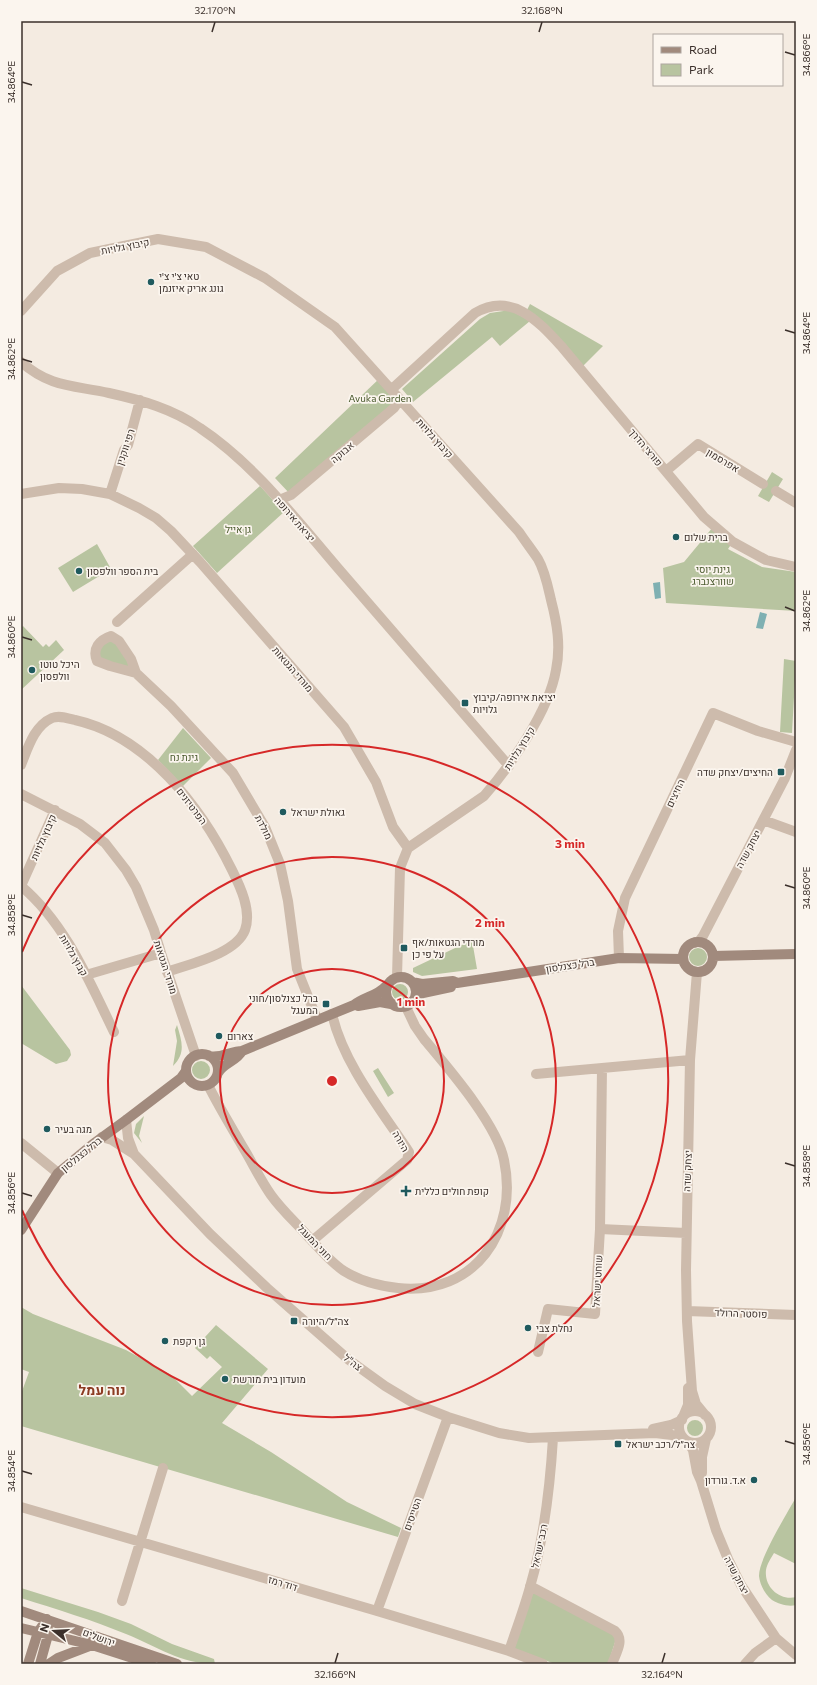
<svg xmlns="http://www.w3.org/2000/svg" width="817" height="1685" font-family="Commissioner,Heebo,sans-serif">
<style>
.green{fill:#b8c4a0}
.water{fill:#7fb0b2}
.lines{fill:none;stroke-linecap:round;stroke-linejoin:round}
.street{stroke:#cdbbac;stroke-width:10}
.secondary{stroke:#a18a7d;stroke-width:10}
.ticks{fill:none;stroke:#3b302b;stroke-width:1.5}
.ring{fill:none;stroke:#d62828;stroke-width:2}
.poi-dot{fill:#1f5a5e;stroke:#fbf5ee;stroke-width:1.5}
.labels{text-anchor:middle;stroke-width:3.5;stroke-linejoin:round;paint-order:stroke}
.street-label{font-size:10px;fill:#3b302b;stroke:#fbf5ee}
.poi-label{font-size:10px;fill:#3b302b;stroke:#fbf5ee;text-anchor:start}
.park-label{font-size:10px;fill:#4a5a2e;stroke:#fbf5ee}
.district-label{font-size:14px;font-weight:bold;fill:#8c3b22;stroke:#fbf5ee}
.centre{fill:#d62828;stroke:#fbf5ee;stroke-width:2}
.ring-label{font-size:12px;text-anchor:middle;font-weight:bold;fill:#d62828;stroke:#fbf5ee;stroke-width:3.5;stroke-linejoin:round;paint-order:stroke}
.neatline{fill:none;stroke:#3b302b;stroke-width:1.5}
.ticks-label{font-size:10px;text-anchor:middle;fill:#3b302b}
</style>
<rect width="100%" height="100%" fill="#f4ebe1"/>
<path class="green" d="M 530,304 L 603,346 L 582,367 L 526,312 Z
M 510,310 L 530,321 L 500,346 L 492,337 L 413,402 L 402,389 L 480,319 L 490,313 Z
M 381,377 L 400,399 L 291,495 L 275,478 Z
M 772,472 L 783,479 L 769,502 L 758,496 Z
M 260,486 L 284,512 L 217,573 L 193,546 Z
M 713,527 L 732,543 L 728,549 L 762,567 L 796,572 L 796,611 L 666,603 L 663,568 L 684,562 Z
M 97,544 L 111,569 L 73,592 L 58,568 Z
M 23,626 L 43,647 L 46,644 L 49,647 L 56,640 L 64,650 L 21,690 L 21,628 Z
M 111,636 L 136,673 L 97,661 L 96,647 Z
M 784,659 L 796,661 L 792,733 L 780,732 Z
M 183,728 L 211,758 L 183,786 L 158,760 Z
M 472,940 L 477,969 L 422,976 L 413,972 L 413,968 Z
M689 957a9 9 0 1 1 18 0a9 9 0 1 1-18 0Z
M392 992a8 8 0 1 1 16 0a8 8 0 1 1-16 0Z
M 21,985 L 70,1050 L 71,1055 L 67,1061 L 56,1064 L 21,1043 Z
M 177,1025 C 182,1042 186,1053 173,1066 L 177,1041 L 175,1030 Z
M192 1070a9 9 0 1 1 18 0a9 9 0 1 1-18 0Z
M 378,1068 L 394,1093 L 388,1097 L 373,1071 Z
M 144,1116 L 139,1136 L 142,1143 L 134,1133 L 136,1124 Z
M 21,1307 L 33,1314 L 126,1350 L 171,1375 L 192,1396 L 222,1367 L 210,1356 L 207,1359 L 195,1348 L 216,1325 L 268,1369 L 222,1423 L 271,1452 L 347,1502 L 401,1528 L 398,1537 L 21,1426 L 21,1394 L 29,1372 L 21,1369 Z
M687 1428a8 8 0 1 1 16 0a8 8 0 1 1-16 0Z
M 796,1497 L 796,1564 L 774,1553 C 771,1558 767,1564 766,1570 C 764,1587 780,1601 796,1597 L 796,1605 C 788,1607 779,1604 772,1600 C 765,1594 760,1585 759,1576 C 759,1558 787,1514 796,1497 Z
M 21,1588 L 98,1612 L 131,1624 L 172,1644 L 214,1659 L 215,1664 C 181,1664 156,1646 126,1634 C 92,1620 56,1609 21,1598 Z
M 532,1590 L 617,1636 L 608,1664 L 555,1664 L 513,1648 Z"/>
<path class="water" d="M 660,582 L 661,598 L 655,599 L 653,583 Z
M 760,612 L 767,614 L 763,629 L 756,628 Z"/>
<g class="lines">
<path class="street" d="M 21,311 L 57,271 L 90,253 L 158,239 L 206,247 L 265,278 L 335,327 L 519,532 C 525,541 532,550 538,559 C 545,571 548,587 551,600 C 557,623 561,646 556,670 C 549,711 511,765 484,796 L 408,848
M 21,362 C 51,388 73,385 109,393 C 141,400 173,409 200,428 C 254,464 295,518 337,567 C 394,633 452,700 509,766
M 392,389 L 475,313 C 512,291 539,322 562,347 L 704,517 L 733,542 L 766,560 L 796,567
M 666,471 L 698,444 L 763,484
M 776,491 L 796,503
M 21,494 L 59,488 L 82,489 L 110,494 L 139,508 L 156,518 L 171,531 L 200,562 L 344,727 L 376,782 L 393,827 L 408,848
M 110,494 L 124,450 L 128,445 L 140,400
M 279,500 L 291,495 L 394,408 L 400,399
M 117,622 L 193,554
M 136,673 L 110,666 L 97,661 C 92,649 99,640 111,636 L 119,641 L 131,659 L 136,673 L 171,706 L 233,773 L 265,827 L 280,864 L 288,901 L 297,969 L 317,1019
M 21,765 C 28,748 34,726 52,718 C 59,715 67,718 75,720 C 147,736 201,807 232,870 C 240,886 252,911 245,930 C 236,954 189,964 167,972
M 21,794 L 80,824 L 105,843 L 126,870 L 136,887 L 154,930 L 161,953 L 196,1056
M 763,820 L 796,832
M 21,886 C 66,924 89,981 114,1032
M 21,886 L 55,810
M 694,943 L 700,940 L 703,936 L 785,778 L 796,750
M 619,958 L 618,931 L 625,898 L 713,713 L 758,731 L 796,742
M 697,972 L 690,1060 L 686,1270 L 687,1321 L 692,1391 L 696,1404 L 705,1415
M 86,975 L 161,953
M 397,977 L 400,868 L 408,848
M 536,1074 L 690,1060
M 208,1085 C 219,1107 232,1128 244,1149 C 253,1164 261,1181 271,1195 C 281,1209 294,1221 305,1233 C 318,1247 329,1261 344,1271 C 360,1281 380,1286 398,1288 C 475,1296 519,1231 504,1160 C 497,1124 448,1068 424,1039 L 415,1026 L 406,1007
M 126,1120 L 128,1138 L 134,1154
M 102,1137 L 112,1140 L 134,1154 L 210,1234 L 267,1288 L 349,1360 L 385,1386 L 415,1404 L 448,1417 L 499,1433 L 529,1438 L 655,1433 L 672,1435 L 684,1439
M 21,1143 L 58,1173
M 600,1229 L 686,1233
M 312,1241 L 407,1160 L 409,1152 C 381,1110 343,1063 332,1014
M 687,1311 L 796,1315
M 538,1352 L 548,1309 L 595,1314 L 600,1229 L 602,1068
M679 1427a16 16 0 1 1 32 0a16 16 0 1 1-32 0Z
M 683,1417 L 688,1405 L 688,1388
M 653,1429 L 671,1425 L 682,1420
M 687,1441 L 693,1450 L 697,1472 L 701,1481 L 716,1530 L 728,1559 L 741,1585 L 776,1638 L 796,1655
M 702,1473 L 702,1457 L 706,1439
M 21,1507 L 377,1611 L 509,1651 L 543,1664
M 530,1586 L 615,1631 C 625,1640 616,1653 612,1664
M 122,1601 L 163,1468
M 377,1611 L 448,1417
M 509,1651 C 516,1630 524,1609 530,1587 C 544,1539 550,1488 553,1438
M 745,1664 L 755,1653 L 776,1638"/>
<path class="secondary" d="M683 957a15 15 0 1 1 30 0a15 15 0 1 1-30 0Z
M 713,956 L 796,954
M386 992a15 15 0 1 1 30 0a15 15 0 1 1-30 0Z
M 412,982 L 422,984 L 453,981 L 457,983 L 619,958 L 683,959
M 415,998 L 423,993 L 451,987
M 358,1006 L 380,1002 L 391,1004
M186 1070a16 16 0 1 1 32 0a16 16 0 1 1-32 0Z
M 209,1056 C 220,1059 231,1051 242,1051 L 354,1005 C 364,997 377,996 386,986
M 218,1073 C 223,1063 237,1061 242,1051
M 21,1230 L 58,1173 L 93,1144 L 126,1120 L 181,1078 L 186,1071
M 21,1611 L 177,1664
M 21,1628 L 92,1645 L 151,1664
M 28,1664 L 38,1632 L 47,1619
M 40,1664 L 48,1635 L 48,1629
M 49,1664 L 58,1658 L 92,1645"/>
</g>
<path class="ticks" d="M 212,32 L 215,22M 539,32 L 542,22M 785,52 L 795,55M 22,82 L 32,85M 785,330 L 795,333M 22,359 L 32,362M 785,607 L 795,611M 22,637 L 32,640M 785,885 L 795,888M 22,915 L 32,918M 785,1163 L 795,1166M 22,1193 L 32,1196M 785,1441 L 795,1444M 22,1471 L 32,1474M 335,1663 L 338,1653M 662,1663 L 665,1653"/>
<g class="ring">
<circle cx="332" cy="1081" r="112"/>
<circle cx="332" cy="1081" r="224"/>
<path d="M22 952A336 336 0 1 1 22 1210"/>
</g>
<g class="poi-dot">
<circle cx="151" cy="282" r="4"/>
<circle cx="676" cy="537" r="4"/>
<circle cx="79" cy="571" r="4"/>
<circle cx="32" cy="670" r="4"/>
<rect x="461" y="699" width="8" height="8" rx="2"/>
<rect x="777" y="768" width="8" height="8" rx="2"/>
<circle cx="283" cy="812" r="4"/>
<rect x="400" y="944" width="8" height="8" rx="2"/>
<rect x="322" y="1000" width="8" height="8" rx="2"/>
<circle cx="219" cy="1036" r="4"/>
<circle cx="47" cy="1129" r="4"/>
<path d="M404 1185h4v4h4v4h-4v4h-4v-4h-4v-4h4z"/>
<rect x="290" y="1317" width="8" height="8" rx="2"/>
<circle cx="528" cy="1328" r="4"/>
<circle cx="165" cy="1341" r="4"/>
<circle cx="225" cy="1379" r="4"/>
<rect x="614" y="1440" width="8" height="8" rx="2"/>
<circle cx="754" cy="1480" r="4"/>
</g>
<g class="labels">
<g class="street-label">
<text transform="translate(125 246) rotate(-11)" y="4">קיבוץ גלויות</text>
<text transform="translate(435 438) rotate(48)" y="4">קיבוץ גלויות</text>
<text transform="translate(125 447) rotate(-71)" y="4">רפי ווקנין</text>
<text transform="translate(646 447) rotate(50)" y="4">פורצי הדרך</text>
<text transform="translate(342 452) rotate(-40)" y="4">אבוקה</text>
<text transform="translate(723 460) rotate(31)" y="4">אפרסמון</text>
<text transform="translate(295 519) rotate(49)" y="4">יציאת אירופה</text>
<text transform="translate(293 669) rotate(49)" y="4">מורדי הגטאות</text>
<text transform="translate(519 748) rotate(-58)" y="4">קיבוץ גלויות</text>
<text transform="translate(675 793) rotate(-65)" y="4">החיצים</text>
<text transform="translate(192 806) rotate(53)" y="4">הפרטיזנים</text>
<text transform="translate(264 827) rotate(63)" y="4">מולדת</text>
<text transform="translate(43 837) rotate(-66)" y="4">קיבוץ גלויות</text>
<text transform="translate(748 849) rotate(-62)" y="4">יצחק שדה</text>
<text transform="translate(74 955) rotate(60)" y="4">קבוץ גלויות</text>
<text transform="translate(570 965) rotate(-9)" y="4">ברל כצנלסון</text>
<text transform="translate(166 967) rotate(72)" y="4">מורדי הגטאות</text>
<text transform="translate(401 1141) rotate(60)" y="4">היורה</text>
<text transform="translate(81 1154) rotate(-39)" y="4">ברל כצנלסון</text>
<text transform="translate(687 1171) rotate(-88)" y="4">יצחק שדה</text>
<text transform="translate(315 1242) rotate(46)" y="4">חוני המעגל</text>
<text transform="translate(597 1281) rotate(-87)" y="4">שוחט ישראל</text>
<text transform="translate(741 1313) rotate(2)" y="4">פוסטר הרולד</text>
<text transform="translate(353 1362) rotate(38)" y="4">צה"ל</text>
<text transform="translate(412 1514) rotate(-70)" y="4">הטייסים</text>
<text transform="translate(539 1546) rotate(-78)" y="4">רכב ישראל</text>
<text transform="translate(737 1575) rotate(62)" y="4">יצחק שדה</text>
<text transform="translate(283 1583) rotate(17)" y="4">דוד רמז</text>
<text transform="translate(99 1637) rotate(20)" y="4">ירושלים</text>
</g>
<g class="poi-label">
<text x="159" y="280">טאי צ'י צ'י<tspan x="159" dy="12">גונג אריק איזנמן</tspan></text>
<text x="684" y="541">ברית שלום</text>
<text x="87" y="575">בית הספר וולפסון</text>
<text x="40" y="668">היכל טוטו<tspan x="40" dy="12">וולפסון</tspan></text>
<text x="473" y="701">יציאת אירופה/קיבוץ<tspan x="473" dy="12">גלויות</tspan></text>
<text x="773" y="776" text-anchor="end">החיצים/יצחק שדה</text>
<text x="291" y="816">גאולת ישראל</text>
<text x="412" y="946">מורדי הגטאות/אף<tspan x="412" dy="12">על פי כן</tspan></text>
<text x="318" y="1002" text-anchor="end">ברל כצנלסון/חוני<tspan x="318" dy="12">המעגל</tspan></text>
<text x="227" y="1040">צארום</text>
<text x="55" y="1133">מגה בעיר</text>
<text x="415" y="1195">קופת חולים כללית</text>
<text x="302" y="1325">צה״ל/היורה</text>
<text x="536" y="1332">נחלת צבי</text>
<text x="173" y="1345">גן רקפת</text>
<text x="233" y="1383">מועדון בית מורשת</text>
<text x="626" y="1448">צה״ל/רכב ישראל</text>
<text x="746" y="1484" text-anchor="end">א.ד. גורדון</text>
</g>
<g class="park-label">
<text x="380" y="402">Avuka Garden</text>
<text x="238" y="533">גן אייל</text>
<text x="713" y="573">גינת יוסי<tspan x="713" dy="12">שוורצנברג</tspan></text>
<text x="184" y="761">גינת נח</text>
</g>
<g class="district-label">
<text x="102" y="1395">נוה עמל</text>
</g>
</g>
<circle cx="332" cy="1081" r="6" class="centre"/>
<g class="ring-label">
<text x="570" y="848">3 min</text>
<text x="490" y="927">2 min</text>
<text x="411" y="1006">1 min</text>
</g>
<rect width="817" height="1685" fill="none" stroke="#fbf5ee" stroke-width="44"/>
<rect x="653" y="34" width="130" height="52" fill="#fbf5ee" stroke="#aea6a0"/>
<rect x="661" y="47" width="20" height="6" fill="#a18a7d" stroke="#aea6a0"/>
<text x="689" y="54" font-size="12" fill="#3b302b">Road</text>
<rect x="661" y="64" width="20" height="12" fill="#b8c4a0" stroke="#aea6a0"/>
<text x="689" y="74" font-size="12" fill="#3b302b">Park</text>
<g transform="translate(54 1631) rotate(288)" stroke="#fbf5ee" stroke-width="3" paint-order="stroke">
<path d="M0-3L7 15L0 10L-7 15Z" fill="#3b302b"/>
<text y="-6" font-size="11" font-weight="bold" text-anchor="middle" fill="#3b302b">N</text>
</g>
<rect x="22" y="22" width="773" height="1641" class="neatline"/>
<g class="ticks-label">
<text x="215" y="14">32.170°N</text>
<text x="542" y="14">32.168°N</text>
<text transform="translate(806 55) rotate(-90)" y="4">34.866°E</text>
<text transform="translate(11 82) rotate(-90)" y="4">34.864°E</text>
<text transform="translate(806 333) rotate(-90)" y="4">34.864°E</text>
<text transform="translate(11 359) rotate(-90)" y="4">34.862°E</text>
<text transform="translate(806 611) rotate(-90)" y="4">34.862°E</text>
<text transform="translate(11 637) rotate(-90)" y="4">34.860°E</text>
<text transform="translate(806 888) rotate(-90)" y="4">34.860°E</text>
<text transform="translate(11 915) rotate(-90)" y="4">34.858°E</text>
<text transform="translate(806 1166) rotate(-90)" y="4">34.858°E</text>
<text transform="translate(11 1193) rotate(-90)" y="4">34.856°E</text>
<text transform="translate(806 1444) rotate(-90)" y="4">34.856°E</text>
<text transform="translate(11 1471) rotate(-90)" y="4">34.854°E</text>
<text x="335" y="1678">32.166°N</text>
<text x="662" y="1678">32.164°N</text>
</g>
</svg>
